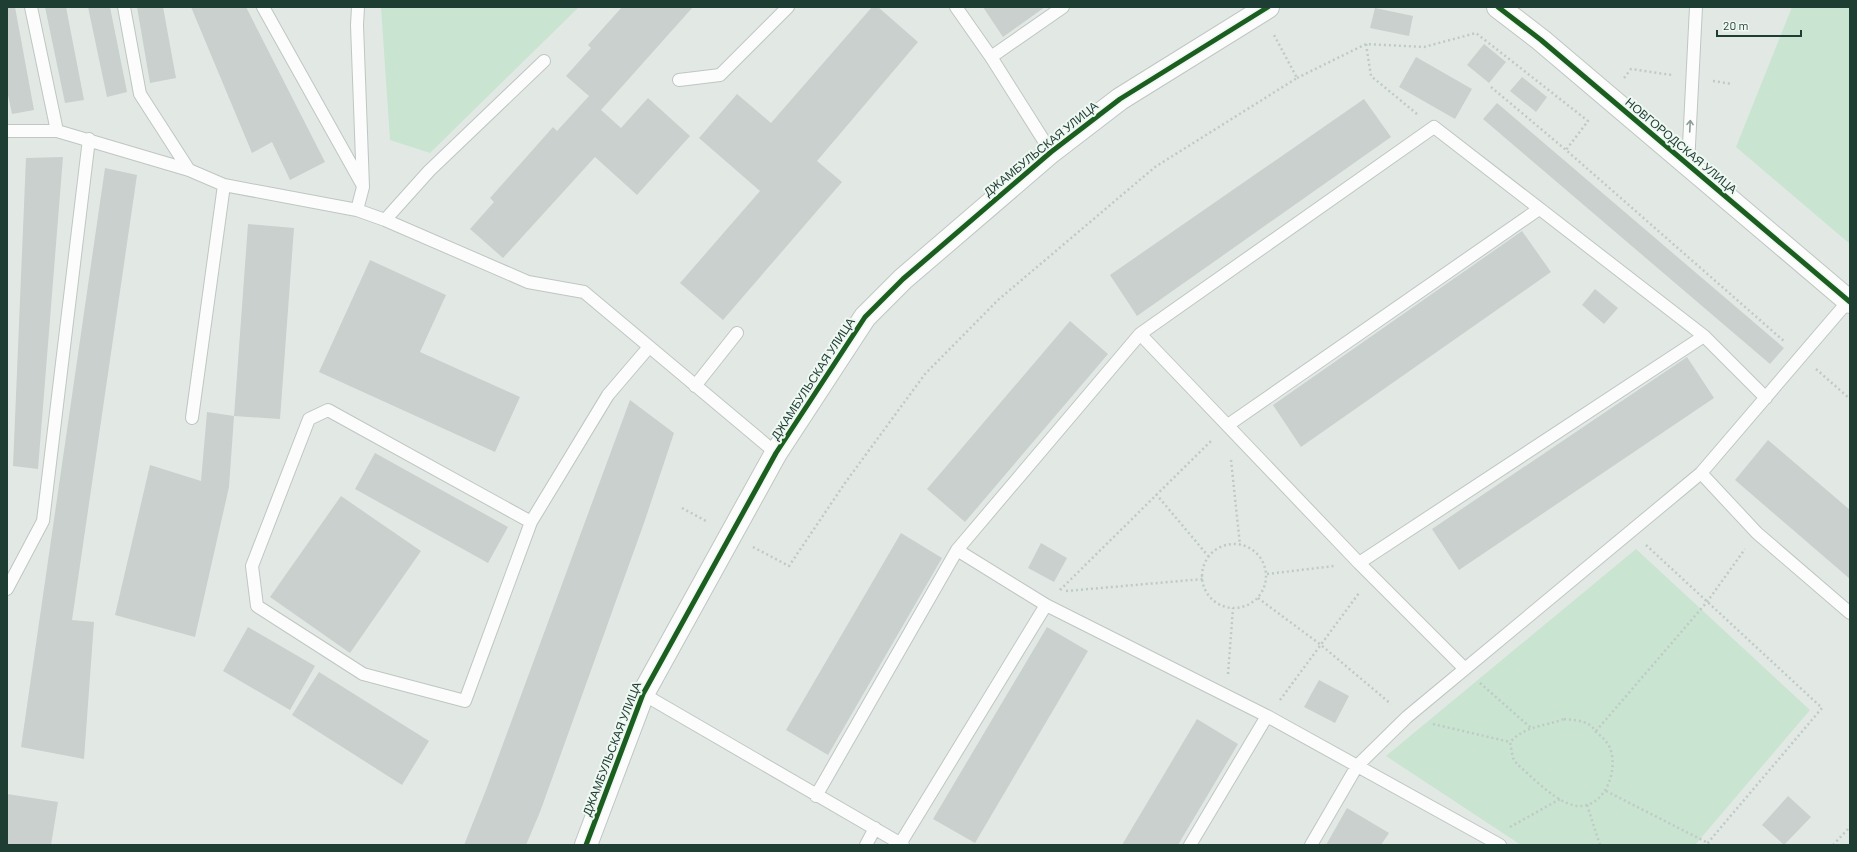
<svg xmlns="http://www.w3.org/2000/svg" width="1857" height="852" font-family="Barlow,sans-serif">
<style>
.green{fill:#c9e4d0}
.building{fill:#c9d0cd}
.lines{fill:none;stroke-linecap:round;stroke-linejoin:round}
.service-casing{stroke:#bfc6c2;stroke-width:14}
.minor-casing{stroke:#bfc6c2;stroke-width:24}
.path{stroke:#bfcac6;stroke-width:2.5;stroke-dasharray:2 3;stroke-linecap:butt}
.service{stroke:#fbfcfb;stroke-width:12}
.minor{stroke:#fbfcfb;stroke-width:22}
.cycleway-casing{stroke:#f0f8f3;stroke-width:8}
.cycleway{stroke:#1b5e20;stroke-width:5}
.oneway{stroke:#8c9d97}
.labels{text-anchor:middle;stroke-width:4;stroke-linejoin:round;paint-order:stroke}
.street-label{font-size:12px;fill:#1e3e33;stroke:#f0f8f3}
</style>
<rect width="100%" height="100%" fill="#e2e9e5"/>
<path class="green" d="M 381,7 L 579,7 L 430,153 L 390,140 Z
M 1792,7 L 1850,7 L 1850,244 L 1736,147 Z
M 1636,549 L 1810,710 L 1695,845 L 1521,845 L 1386,756 Z"/>
<path class="building" d="M 7,7 L 15,7 L 34,110 L 12,114 L 7,90 Z
M 45,7 L 66,7 L 84,100 L 65,103 Z
M 88,7 L 110,7 L 127,92 L 107,97 Z
M 137,7 L 163,7 L 176,78 L 150,83 Z
M 191,7 L 246,7 L 325,162 L 290,180 L 272,142 L 252,153 Z
M 622,7 L 693,7 L 601,110 L 621,128 L 648,98 L 690,136 L 637,195 L 595,157 L 503,258 L 470,229 L 494,202 L 490,198 L 553,127 L 557,131 L 589,96 L 566,76 L 591,48 L 588,45 Z
M 872,7 L 878,7 L 918,42 L 817,161 L 842,182 L 723,320 L 680,283 L 760,191 L 699,138 L 737,94 L 771,123 Z
M 983,7 L 1045,7 L 1003,37 Z
M 1375,8 L 1413,16 L 1409,36 L 1370,28 Z
M 1484,44 L 1506,62 L 1489,83 L 1467,65 Z
M 1416,57 L 1472,89 L 1455,119 L 1399,87 Z
M 1522,77 L 1547,97 L 1536,112 L 1510,91 Z
M 1364,99 L 1391,137 L 1137,316 L 1110,275 Z
M 1497,103 L 1784,348 L 1770,364 L 1483,119 Z
M 63,157 L 38,469 L 13,466 L 26,158 Z
M 105,168 L 137,175 L 72,620 L 94,622 L 84,759 L 21,747 Z
M 248,224 L 294,228 L 280,419 L 234,416 Z
M 1522,231 L 1551,272 L 1301,447 L 1273,405 Z
M 370,260 L 446,295 L 420,352 L 520,397 L 495,452 L 319,372 Z
M 1595,289 L 1618,308 L 1604,324 L 1582,305 Z
M 1070,321 L 1108,354 L 965,522 L 927,489 Z
M 1687,357 L 1714,398 L 1459,570 L 1432,529 Z
M 630,400 L 674,433 L 644,523 L 540,812 L 526,845 L 464,845 L 486,790 Z
M 207,412 L 234,416 L 229,487 L 195,637 L 115,615 L 150,465 L 201,481 Z
M 1768,440 L 1850,510 L 1850,579 L 1735,480 Z
M 375,453 L 508,527 L 488,563 L 355,489 Z
M 341,496 L 421,551 L 350,653 L 270,597 Z
M 901,533 L 942,558 L 828,755 L 786,730 Z
M 1041,543 L 1067,558 L 1054,582 L 1028,568 Z
M 248,627 L 315,666 L 290,710 L 223,671 Z
M 1047,627 L 1088,651 L 975,843 L 933,819 Z
M 319,672 L 429,741 L 402,785 L 292,715 Z
M 1319,680 L 1349,696 L 1335,723 L 1304,707 Z
M 1197,719 L 1238,744 L 1178,845 L 1122,845 Z
M 7,794 L 58,802 L 51,845 L 7,845 Z
M 1788,796 L 1811,817 L 1784,845 L 1762,825 Z
M 1347,808 L 1389,833 L 1381,845 L 1326,845 Z"/>
<g class="lines">
<defs>
<path id="service" d="M 31,7 L 57,131
M 124,7 L 140,94 L 189,170
M 263,7 L 362,184
M 358,7 L 357,25 L 363,187 L 357,210 L 385,220 L 528,282 L 584,292 L 776,453
M 956,7 L 991,57 L 1051,152
M 991,57 L 1063,7
M 679,80 L 720,75 L 788,7
M 7,131 L 57,131 L 189,170 L 224,185
M 1688,165 L 1696,7
M 385,220 L 429,171 L 544,61
M 1140,334 L 1359,563 L 1465,669
M 695,386 L 737,333
M 192,418 L 224,185 L 357,210
M 1228,425 L 1539,209
M 1701,473 L 1757,533 L 1850,613
M 531,522 L 328,410 L 309,419 L 252,566 L 257,606 L 363,674 L 465,701 L 531,522 L 608,395 L 649,347
M 957,550 L 1046,605 L 1267,716 L 1500,845
M 1359,563 L 1704,336
M 7,589 L 43,521 L 89,139
M 643,694 L 903,845
M 816,796 L 957,550 L 1140,334 L 1434,127 L 1704,336 L 1766,398
M 900,844 L 1046,605
M 866,845 L 875,828
M 1190,845 L 1267,716
M 1311,845 L 1357,766 L 1407,717 L 1701,473 L 1850,299"/>
<path id="minor" d="M 1498,7 L 1541,40 L 1850,302
M 586,845 L 643,694 L 776,453 L 865,317 L 903,279 L 1051,152 L 1120,99 L 1268,7"/>
</defs>
<use href="#service" class="service-casing"/>
<use href="#minor" class="minor-casing"/>
<path class="path" d="M 1297,78 L 1366,44
M 1624,78 L 1631,69 L 1672,75
M 1713,81 L 1732,84
M 1491,87 L 1566,150 L 1785,342
M 1417,114 L 1371,76 L 1366,44 L 1424,47 L 1476,33 L 1588,121 L 1566,150
M 1816,369 L 1850,399
M 1231,460 L 1240,545
M 1156,494 L 1209,557
M 682,508 L 708,522
M1202 576a32 32 0 1 1 64 0a32 32 0 1 1-64 0Z
M 1646,545 L 1822,708 L 1706,845
M 753,547 L 789,566 L 845,483 L 925,374 L 998,300 L 1155,167 L 1297,78 L 1273,33
M 1267,574 L 1334,566
M 1060,590 L 1213,439
M 1066,591 L 1203,579
M 1258,598 L 1321,645 L 1391,704
M 1228,674 L 1233,608
M 1480,683 L 1531,728
M 1280,700 L 1359,593
M 1564,719 C 1572,720 1581,720 1588,724 C 1591,725 1594,729 1596,732 C 1602,737 1607,741 1610,748 C 1620,774 1600,818 1567,803 C 1550,796 1531,776 1517,764 L 1513,758 L 1510,742 C 1527,725 1543,727 1564,719 Z
M 1433,724 L 1510,742
M 1596,731 L 1707,602 L 1745,549
M 1606,791 L 1708,843 L 1709,845
M 1587,805 L 1600,845
M 1510,827 L 1560,799
M 1833,845 L 1850,827"/>
<use href="#service" class="service"/>
<use href="#minor" class="minor"/>
<defs>
<path id="cycleway" d="M 1498,7 L 1541,40 L 1850,302
M 586,845 L 643,694 L 776,453 L 865,317 L 903,279 L 1051,152 L 1120,99 L 1268,7"/>
</defs>
<use href="#cycleway" class="cycleway-casing"/>
<use href="#cycleway" class="cycleway"/>
</g>
<defs><path id="oneway-shaft" d="M-6 0H5M1.5-3L5.5 0L1.5 3" fill="none" stroke-width="1.6" stroke-linecap="round" stroke-linejoin="round"/></defs>
<use class="oneway" href="#oneway-shaft" transform="translate(1690 126) rotate(-87)"/>
<g class="labels">
<g class="street-label">
<text transform="translate(1681 146) rotate(40)" y="4">НОВГОРОДСКАЯ УЛИЦА</text>
<text transform="translate(1041 149) rotate(-39)" y="4">ДЖАМБУЛЬСКАЯ УЛИЦА</text>
<text transform="translate(813 379) rotate(-57)" y="4">ДЖАМБУЛЬСКАЯ УЛИЦА</text>
<text transform="translate(612 749) rotate(-69)" y="4">ДЖАМБУЛЬСКАЯ УЛИЦА</text>
</g>
</g>
<rect width="1857" height="852" fill="none" stroke="#1e3e33" stroke-width="16"/>
<path d="M1717 30v6h84v-6" fill="none" stroke="#1e3e33" stroke-width="2"/>
<text x="1723" y="30" font-size="12" fill="#1e3e33" stroke="#f0f8f3" stroke-width="3" paint-order="stroke">20 m</text>
</svg>
